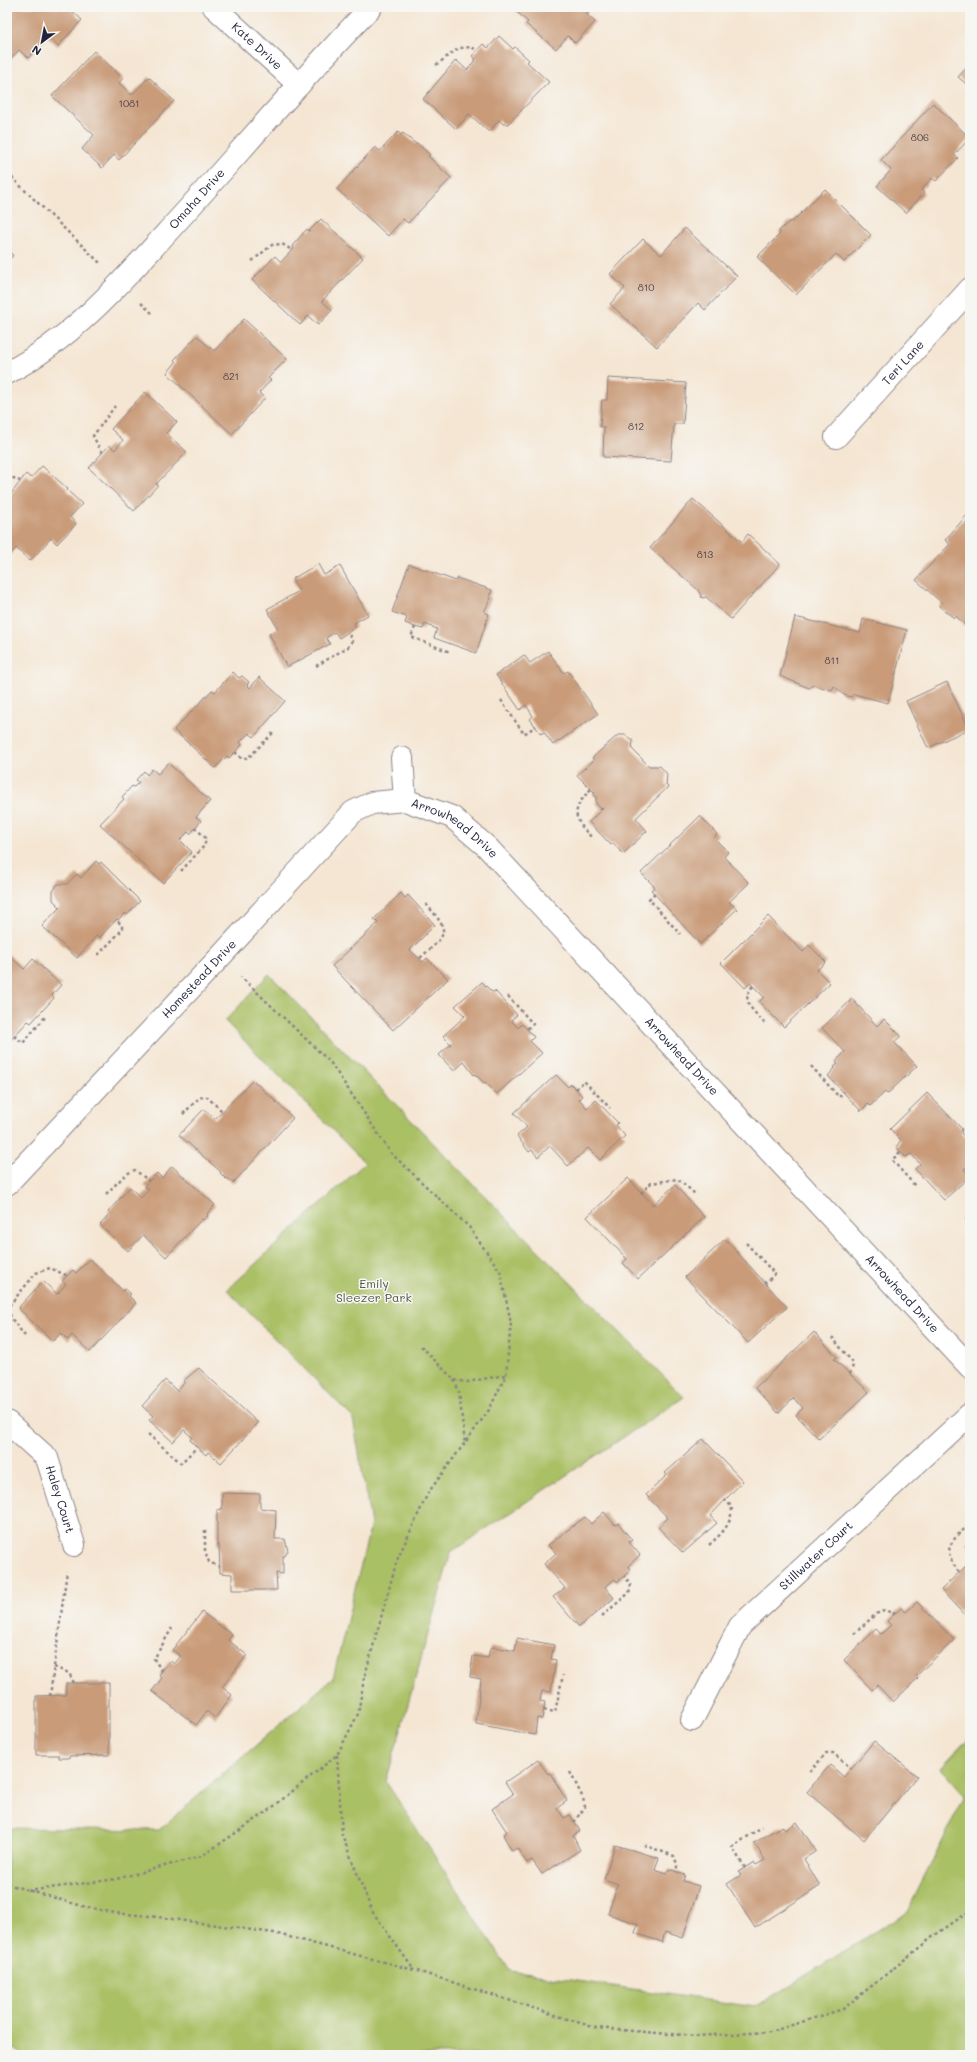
<svg xmlns="http://www.w3.org/2000/svg" width="977" height="2062" font-family="Mali,sans-serif">
<style>
.green{fill:#aac065;stroke:#667150}
.building{fill:#c99b79}
.lines{fill:none;stroke-linecap:round;stroke-linejoin:round}
.minor-casing{stroke:#8c8487;stroke-width:24}
.path{stroke:#8c8487;stroke-width:2.5;stroke-dasharray:3 3;stroke-linecap:butt}
.minor{stroke:#fff;stroke-width:22}
.labels{text-anchor:middle;stroke-width:3;stroke-linejoin:round;paint-order:stroke}
.number-label{font-size:10px;fill:#4c404a}
.street-label{font-size:12px;fill:#22223b;stroke:#f6f6f2}
.park-label{font-size:12px;fill:#52594a;stroke:#f6f6f2}
</style>
<rect width="100%" height="100%" fill="#f6f6f2"/>
<filter id="ink" filterUnits="userSpaceOnUse"><feTurbulence type="fractalNoise" baseFrequency=".025" numOctaves="2"/><feDisplacementMap in="SourceGraphic" scale="8" xChannelSelector="R" yChannelSelector="G"/><feConvolveMatrix kernelMatrix="1 2 1 2 8 2 1 2 1" color-interpolation-filters="sRGB"/></filter>
<filter id="wash" filterUnits="userSpaceOnUse"><feTurbulence type="fractalNoise" baseFrequency=".012" numOctaves="4" result="noise"/><feDisplacementMap in="SourceGraphic" scale="16" xChannelSelector="R" yChannelSelector="G"/><feGaussianBlur stdDeviation="0.9" result="paint"/><feColorMatrix in="noise" values="0 0 0 0 0 0 0 0 0 0 0 0 0 0 0 0 0 1.4 0 .05"/><feComposite in="paint" operator="in"/></filter>
<g filter="url(#wash)">
<rect width="100%" height="100%" fill="#f5e6d3"/>
<path class="green" d="M 269,974 L 511,1223 L 684,1397 L 451,1552 L 386,1782 L 510,1971 L 755,2007 L 907,1912 L 965,1796 L 940,1768 L 970,1737 L 970,2055 L 23,2055 L 7,2045 L 7,1828 L 159,1830 L 333,1678 L 371,1524 L 353,1418 L 227,1290 L 365,1163 L 225,1021 Z"/>
<g id="blocks">
<path class="building" d="M 7,7 L 68,7 L 82,20 L 58,46 L 47,37 L 28,58 L 19,50 L 8,62 Z
M 518,7 L 592,7 L 586,14 L 595,22 L 575,43 L 568,36 L 556,49 L 526,24 L 528,22 L 515,10 Z
M 499,36 L 513,49 L 515,47 L 529,60 L 527,62 L 549,82 L 508,124 L 503,124 L 499,120 L 489,132 L 469,114 L 456,129 L 423,99 L 456,60 L 467,70 L 476,59 L 472,56 L 483,44 L 488,48 Z
M 94,51 L 123,78 L 119,83 L 132,95 L 149,77 L 174,101 L 119,160 L 114,155 L 102,168 L 82,149 L 94,135 L 52,96 Z
M 970,64 L 970,87 L 958,77 Z
M 933,103 L 970,138 L 954,155 L 958,158 L 936,181 L 932,178 L 921,190 L 924,193 L 906,213 L 877,186 L 891,170 L 881,160 Z
M 398,132 L 401,135 L 403,133 L 416,144 L 417,143 L 430,155 L 428,156 L 451,178 L 408,223 L 403,219 L 388,236 L 337,189 L 375,147 L 380,151 Z
M 825,189 L 871,235 L 844,262 L 836,254 L 796,295 L 757,257 L 780,234 L 779,231 L 789,222 L 793,221 Z
M 321,219 L 363,258 L 322,301 L 332,310 L 318,325 L 308,316 L 300,325 L 252,280 L 275,256 L 281,262 L 294,248 L 292,246 L 307,229 L 309,231 Z
M 685,228 L 737,276 L 705,310 L 698,303 L 657,347 L 610,304 L 625,288 L 610,274 L 643,239 L 661,255 Z
M 7,247 L 13,256 L 7,261 Z
M 244,319 L 287,359 L 268,378 L 271,380 L 259,393 L 265,398 L 232,434 L 167,373 L 176,362 L 174,360 L 197,336 L 214,351 Z
M 608,378 L 686,383 L 683,424 L 674,424 L 671,461 L 603,457 L 604,427 L 600,427 L 602,400 L 607,400 Z
M 145,392 L 177,422 L 166,433 L 187,452 L 156,484 L 158,485 L 134,511 L 89,468 L 109,445 L 115,450 L 123,440 L 111,429 Z
M 42,466 L 68,489 L 67,490 L 82,504 L 70,517 L 76,524 L 57,544 L 51,538 L 30,561 L 16,548 L 7,558 L 7,499 L 26,474 L 31,478 Z
M 693,499 L 742,542 L 748,534 L 780,564 L 731,619 L 706,597 L 702,598 L 698,590 L 650,548 Z
M 967,515 L 970,518 L 970,630 L 956,616 L 954,618 L 939,606 L 942,603 L 916,580 L 950,544 L 945,540 Z
M 318,564 L 324,575 L 340,566 L 368,615 L 354,623 L 356,627 L 339,638 L 335,632 L 326,638 L 330,644 L 287,667 L 269,634 L 278,629 L 267,609 L 299,591 L 292,579 Z
M 409,564 L 456,581 L 457,578 L 492,590 L 489,597 L 491,598 L 484,612 L 489,614 L 476,653 L 434,638 L 437,629 L 425,624 L 423,629 L 415,627 L 405,623 L 407,617 L 392,612 Z
M 795,617 L 860,633 L 863,619 L 907,630 L 888,703 L 854,694 L 851,697 L 844,695 L 834,686 L 832,690 L 813,685 L 809,688 L 780,676 Z
M 548,651 L 564,673 L 568,671 L 598,714 L 553,745 L 544,732 L 541,734 L 530,719 L 533,716 L 526,705 L 520,710 L 496,675 L 524,655 L 530,663 Z
M 233,672 L 239,678 L 242,676 L 249,682 L 247,685 L 250,688 L 259,677 L 285,701 L 254,737 L 249,733 L 240,742 L 242,745 L 229,758 L 227,756 L 215,768 L 174,730 L 212,690 L 215,692 Z
M 947,682 L 969,729 L 928,748 L 906,701 Z
M 618,735 L 625,735 L 633,741 L 632,749 L 649,766 L 660,766 L 667,774 L 666,785 L 668,787 L 636,818 L 647,831 L 623,854 L 613,843 L 611,845 L 589,822 L 603,808 L 601,809 L 596,803 L 596,797 L 593,795 L 595,793 L 577,775 L 594,760 L 592,758 Z
M 168,763 L 210,801 L 196,817 L 201,821 L 190,834 L 188,832 L 180,840 L 192,852 L 163,883 L 100,824 L 124,799 L 122,797 L 132,786 L 134,787 L 139,782 L 136,780 L 144,771 L 147,775 L 152,769 L 158,774 Z
M 700,816 L 717,834 L 714,838 L 728,852 L 724,857 L 749,883 L 729,902 L 737,909 L 700,944 L 651,890 L 655,887 L 641,873 Z
M 96,861 L 99,864 L 101,862 L 140,901 L 127,915 L 125,913 L 118,920 L 117,919 L 99,938 L 97,935 L 77,958 L 42,926 L 60,907 L 53,900 L 53,891 L 58,884 L 67,884 L 77,874 L 81,878 Z
M 401,893 L 405,898 L 408,895 L 435,925 L 410,950 L 423,962 L 427,958 L 448,979 L 393,1030 L 332,966 L 378,923 L 374,919 Z
M 768,916 L 803,952 L 809,945 L 826,962 L 817,970 L 830,983 L 784,1027 L 759,1002 L 764,997 L 750,983 L 745,988 L 721,963 Z
M 8,954 L 24,969 L 33,959 L 61,985 L 52,995 L 54,998 L 31,1023 L 28,1021 L 9,1042 L 7,1040 Z
M 482,982 L 492,992 L 495,991 L 517,1015 L 511,1020 L 518,1028 L 522,1024 L 527,1029 L 534,1037 L 530,1041 L 542,1053 L 497,1094 L 485,1082 L 484,1083 L 475,1074 L 474,1075 L 464,1062 L 454,1071 L 439,1055 L 451,1044 L 443,1036 L 465,1016 L 455,1006 Z
M 852,999 L 877,1026 L 884,1019 L 901,1036 L 894,1042 L 917,1066 L 887,1094 L 885,1092 L 870,1106 L 868,1104 L 861,1111 L 828,1076 L 835,1068 L 834,1067 L 838,1064 L 836,1061 L 845,1052 L 822,1028 Z
M 556,1075 L 568,1087 L 571,1084 L 576,1089 L 582,1096 L 579,1099 L 587,1108 L 596,1100 L 618,1123 L 616,1125 L 625,1136 L 600,1160 L 588,1148 L 568,1166 L 550,1146 L 538,1157 L 532,1150 L 529,1152 L 517,1136 L 527,1127 L 514,1113 Z
M 253,1080 L 293,1118 L 233,1183 L 227,1178 L 226,1179 L 220,1173 L 221,1172 L 179,1135 L 204,1109 L 215,1119 Z
M 927,1093 L 962,1129 L 961,1133 L 970,1142 L 970,1164 L 964,1169 L 970,1176 L 944,1200 L 915,1169 L 920,1164 L 911,1154 L 906,1157 L 896,1147 L 901,1140 L 890,1129 Z
M 172,1166 L 215,1205 L 207,1214 L 208,1216 L 203,1220 L 202,1219 L 166,1257 L 143,1235 L 128,1251 L 100,1225 L 110,1214 L 108,1212 L 130,1187 L 141,1198 L 149,1189 L 144,1186 L 157,1173 L 162,1178 Z
M 628,1178 L 653,1205 L 675,1185 L 704,1217 L 638,1279 L 623,1263 L 627,1259 L 587,1217 Z
M 970,1215 L 970,1224 L 965,1219 Z
M 725,1239 L 787,1307 L 748,1343 L 685,1277 Z
M 90,1259 L 123,1291 L 125,1289 L 131,1294 L 129,1296 L 136,1303 L 90,1352 L 72,1335 L 68,1340 L 61,1333 L 53,1341 L 18,1308 L 43,1281 L 57,1294 L 66,1284 L 62,1281 L 73,1270 L 76,1273 Z
M 814,1332 L 837,1357 L 834,1359 L 869,1392 L 819,1439 L 796,1415 L 803,1408 L 794,1398 L 778,1413 L 755,1388 Z
M 199,1368 L 258,1423 L 221,1463 L 208,1452 L 206,1455 L 197,1447 L 190,1440 L 192,1437 L 184,1430 L 173,1442 L 149,1420 L 153,1416 L 142,1406 L 165,1380 L 177,1391 L 185,1382 L 183,1381 Z
M 703,1439 L 743,1481 L 710,1516 L 717,1523 L 683,1553 L 658,1527 L 668,1518 L 646,1495 L 667,1475 L 665,1473 Z
M 222,1493 L 260,1494 L 260,1508 L 276,1510 L 275,1539 L 285,1539 L 288,1551 L 285,1556 L 283,1556 L 283,1574 L 276,1573 L 277,1590 L 232,1590 L 232,1574 L 220,1573 L 219,1545 L 217,1545 L 217,1510 L 222,1509 Z
M 604,1512 L 615,1525 L 618,1523 L 632,1540 L 629,1542 L 640,1555 L 628,1566 L 631,1570 L 617,1582 L 615,1579 L 605,1587 L 614,1598 L 579,1627 L 553,1597 L 565,1588 L 544,1564 L 556,1553 L 548,1545 L 585,1517 L 591,1524 Z
M 970,1539 L 970,1547 L 966,1543 Z
M 970,1562 L 970,1621 L 941,1590 Z
M 917,1602 L 954,1640 L 916,1676 L 918,1678 L 893,1702 L 877,1685 L 872,1690 L 844,1660 L 876,1629 L 881,1634 L 891,1625 L 887,1621 L 901,1608 L 906,1612 Z
M 202,1612 L 232,1635 L 228,1640 L 247,1655 L 222,1687 L 232,1695 L 215,1718 L 207,1711 L 196,1725 L 152,1691 L 162,1678 L 159,1675 L 170,1660 L 174,1664 L 181,1656 L 172,1650 Z
M 517,1638 L 554,1645 L 551,1659 L 556,1660 L 551,1692 L 542,1691 L 540,1701 L 545,1702 L 542,1719 L 537,1718 L 535,1735 L 476,1724 L 481,1679 L 470,1677 L 473,1656 L 488,1658 L 490,1648 L 494,1647 L 515,1651 Z
M 66,1683 L 109,1683 L 109,1755 L 69,1756 L 69,1758 L 59,1758 L 59,1755 L 36,1755 L 36,1696 L 66,1695 Z
M 874,1741 L 917,1776 L 864,1840 L 807,1792 L 830,1765 L 844,1777 Z
M 538,1760 L 548,1774 L 550,1773 L 567,1801 L 557,1808 L 564,1818 L 570,1815 L 580,1831 L 573,1836 L 580,1850 L 542,1874 L 532,1860 L 527,1863 L 517,1848 L 512,1851 L 503,1835 L 507,1832 L 492,1809 L 513,1794 L 505,1782 Z
M 797,1822 L 816,1851 L 804,1859 L 820,1886 L 755,1928 L 727,1884 L 741,1875 L 738,1872 L 754,1862 L 756,1865 L 765,1860 L 754,1843 L 782,1826 L 785,1830 Z
M 615,1845 L 659,1858 L 655,1869 L 667,1873 L 669,1869 L 685,1875 L 683,1881 L 699,1886 L 683,1938 L 665,1932 L 662,1942 L 635,1933 L 638,1924 L 608,1914 L 618,1884 L 604,1879 Z"/>
</g>
</g>
<g filter="url(#ink)">
<use href="#blocks" fill-opacity="0" stroke="#8c8487" stroke-width="1"/>
<g class="lines">
<defs>
<g id="minor">
<path id="s1" d="M 214,7 L 299,85"/>
<path id="s2" d="M 7,373 C 76,337 128,275 180,218 C 243,148 305,76 371,7"/>
<path id="s3" d="M 836,437 L 970,289"/>
<path d="M 402,758 L 405,800"/>
<path id="s4" d="M 7,1184 L 220,957 L 353,812 L 372,803 L 405,800 L 452,817 L 487,847 L 970,1367"/>
<path id="s5" d="M 7,1422 L 47,1458 L 74,1545"/>
<path id="s6" d="M 692,1720 L 740,1626 L 970,1414"/>
</g>
</defs>
<use href="#minor" class="minor-casing"/>
<path class="path" d="M 436,65 L 459,48 L 472,47 L 477,51
M 7,173 L 100,263
M 252,261 L 272,245 L 282,244 L 292,250
M 141,303 L 153,314
M 102,453 L 93,436 L 115,406
M 7,475 L 20,481
M 415,627 L 411,637 L 450,652
M 316,666 L 348,647 L 352,641 L 348,632
M 501,700 L 524,734 L 536,726
M 235,752 L 242,759 L 249,757 L 275,731
M 591,789 C 570,811 573,818 593,839
M 181,871 L 205,845 L 205,837 L 195,828
M 655,893 L 649,899 L 680,934
M 98,955 L 122,930 L 122,925 L 116,920
M 420,958 C 447,934 452,933 426,904
M 753,986 C 739,1000 754,1011 764,1023
M 508,996 L 533,1024 L 527,1029
M 14,1036 L 23,1043 L 46,1016
M 811,1066 L 839,1097 L 844,1092
M 576,1089 L 584,1081 L 610,1108
M 183,1114 L 199,1098 L 206,1096 L 222,1111
M 900,1152 L 892,1160 L 916,1187
M 641,1193 L 651,1183 L 677,1179 L 684,1184 L 695,1194
M 106,1194 L 126,1174 L 135,1170 L 149,1181
M 746,1243 L 775,1274 L 765,1283
M 25,1336 L 11,1318 L 8,1307 L 36,1273 L 50,1268 L 68,1276
M 832,1337 L 853,1363 L 852,1370 L 849,1374
M 421,1346 L 454,1380 L 467,1382 L 505,1375
M 454,1380 L 459,1392 L 465,1444
M 148,1434 L 181,1463 L 197,1447
M 205,1530 L 205,1551 L 209,1562 L 220,1567
M 709,1545 C 722,1533 731,1526 732,1507 L 725,1500
M 959,1572 C 940,1549 951,1541 970,1524
M 602,1616 L 629,1593 L 631,1584 L 624,1576
M 854,1634 L 876,1614 L 884,1610 L 895,1614
M 54,1667 L 69,1673 L 74,1683
M 162,1671 L 154,1659 L 172,1628
M 50,1696 L 67,1571
M 544,1710 L 555,1712 L 563,1675
M 337,1755 L 342,1835 L 372,1911 L 414,1970
M 570,1772 L 583,1798 L 585,1807 L 574,1822
M 810,1772 L 826,1753 L 833,1753 L 851,1768
M 644,1845 L 674,1856 L 677,1864 L 677,1872
M 745,1868 L 732,1847 L 762,1827
M 7,1884 L 82,1906 L 115,1913 L 150,1916 L 274,1933 L 414,1970 L 596,2028 L 695,2036 L 770,2032 L 843,2009 L 935,1935 L 970,1911
M 28,1891 L 116,1879 L 202,1856 L 268,1811 L 337,1755 L 358,1714 L 364,1679 L 397,1560 L 428,1493 L 489,1410 L 506,1375 L 511,1323 L 500,1271 L 469,1227 L 391,1153 L 330,1062 L 241,977"/>
<use href="#minor" class="minor"/>
</g>
</g>
<g class="labels">
<g class="number-label">
<text x="129" y="107">1081</text>
<text x="920" y="141">806</text>
<text x="646" y="291">810</text>
<text x="231" y="380">821</text>
<text x="636" y="430">812</text>
<text x="705" y="558">813</text>
<text x="832" y="664">811</text>
</g>
<g class="street-label">
<text dy="4" stroke="none"><textPath href="#s1" startOffset="58">Kate Drive</textPath></text>
<text dy="4" stroke="none"><textPath href="#s2" startOffset="259">Omaha Drive</textPath></text>
<text dy="4" stroke="none"><textPath href="#s3" startOffset="100">Teri Lane</textPath></text>
<text dy="4" stroke="none"><textPath href="#s4" startOffset="620">Arrowhead Drive</textPath></text>
<text dy="4" stroke="none"><textPath href="#s4" startOffset="281">Homestead Drive</textPath></text>
<text dy="4" stroke="none"><textPath href="#s4" startOffset="944">Arrowhead Drive</textPath></text>
<text dy="4" stroke="none"><textPath href="#s4" startOffset="1268">Arrowhead Drive</textPath></text>
<text dy="4" stroke="none"><textPath href="#s5" startOffset="97">Haley Court</textPath></text>
<text dy="4" stroke="none"><textPath href="#s6" startOffset="209">Stillwater Court</textPath></text>
</g>
<g class="park-label">
<text x="374" y="1288">Emily<tspan x="374" dy="14">Sleezer Park</tspan></text>
</g>
</g>
<rect width="977" height="2062" fill="none" stroke="#f6f6f2" stroke-width="24"/>
<g transform="translate(42 42) rotate(212)" stroke="#f6f6f2" stroke-width="3" paint-order="stroke">
<path d="M0-3L7 15L0 10L-7 15Z" fill="#22223b"/>
<text y="-6" font-size="11" font-weight="bold" text-anchor="middle" fill="#22223b">N</text>
</g>
</svg>
